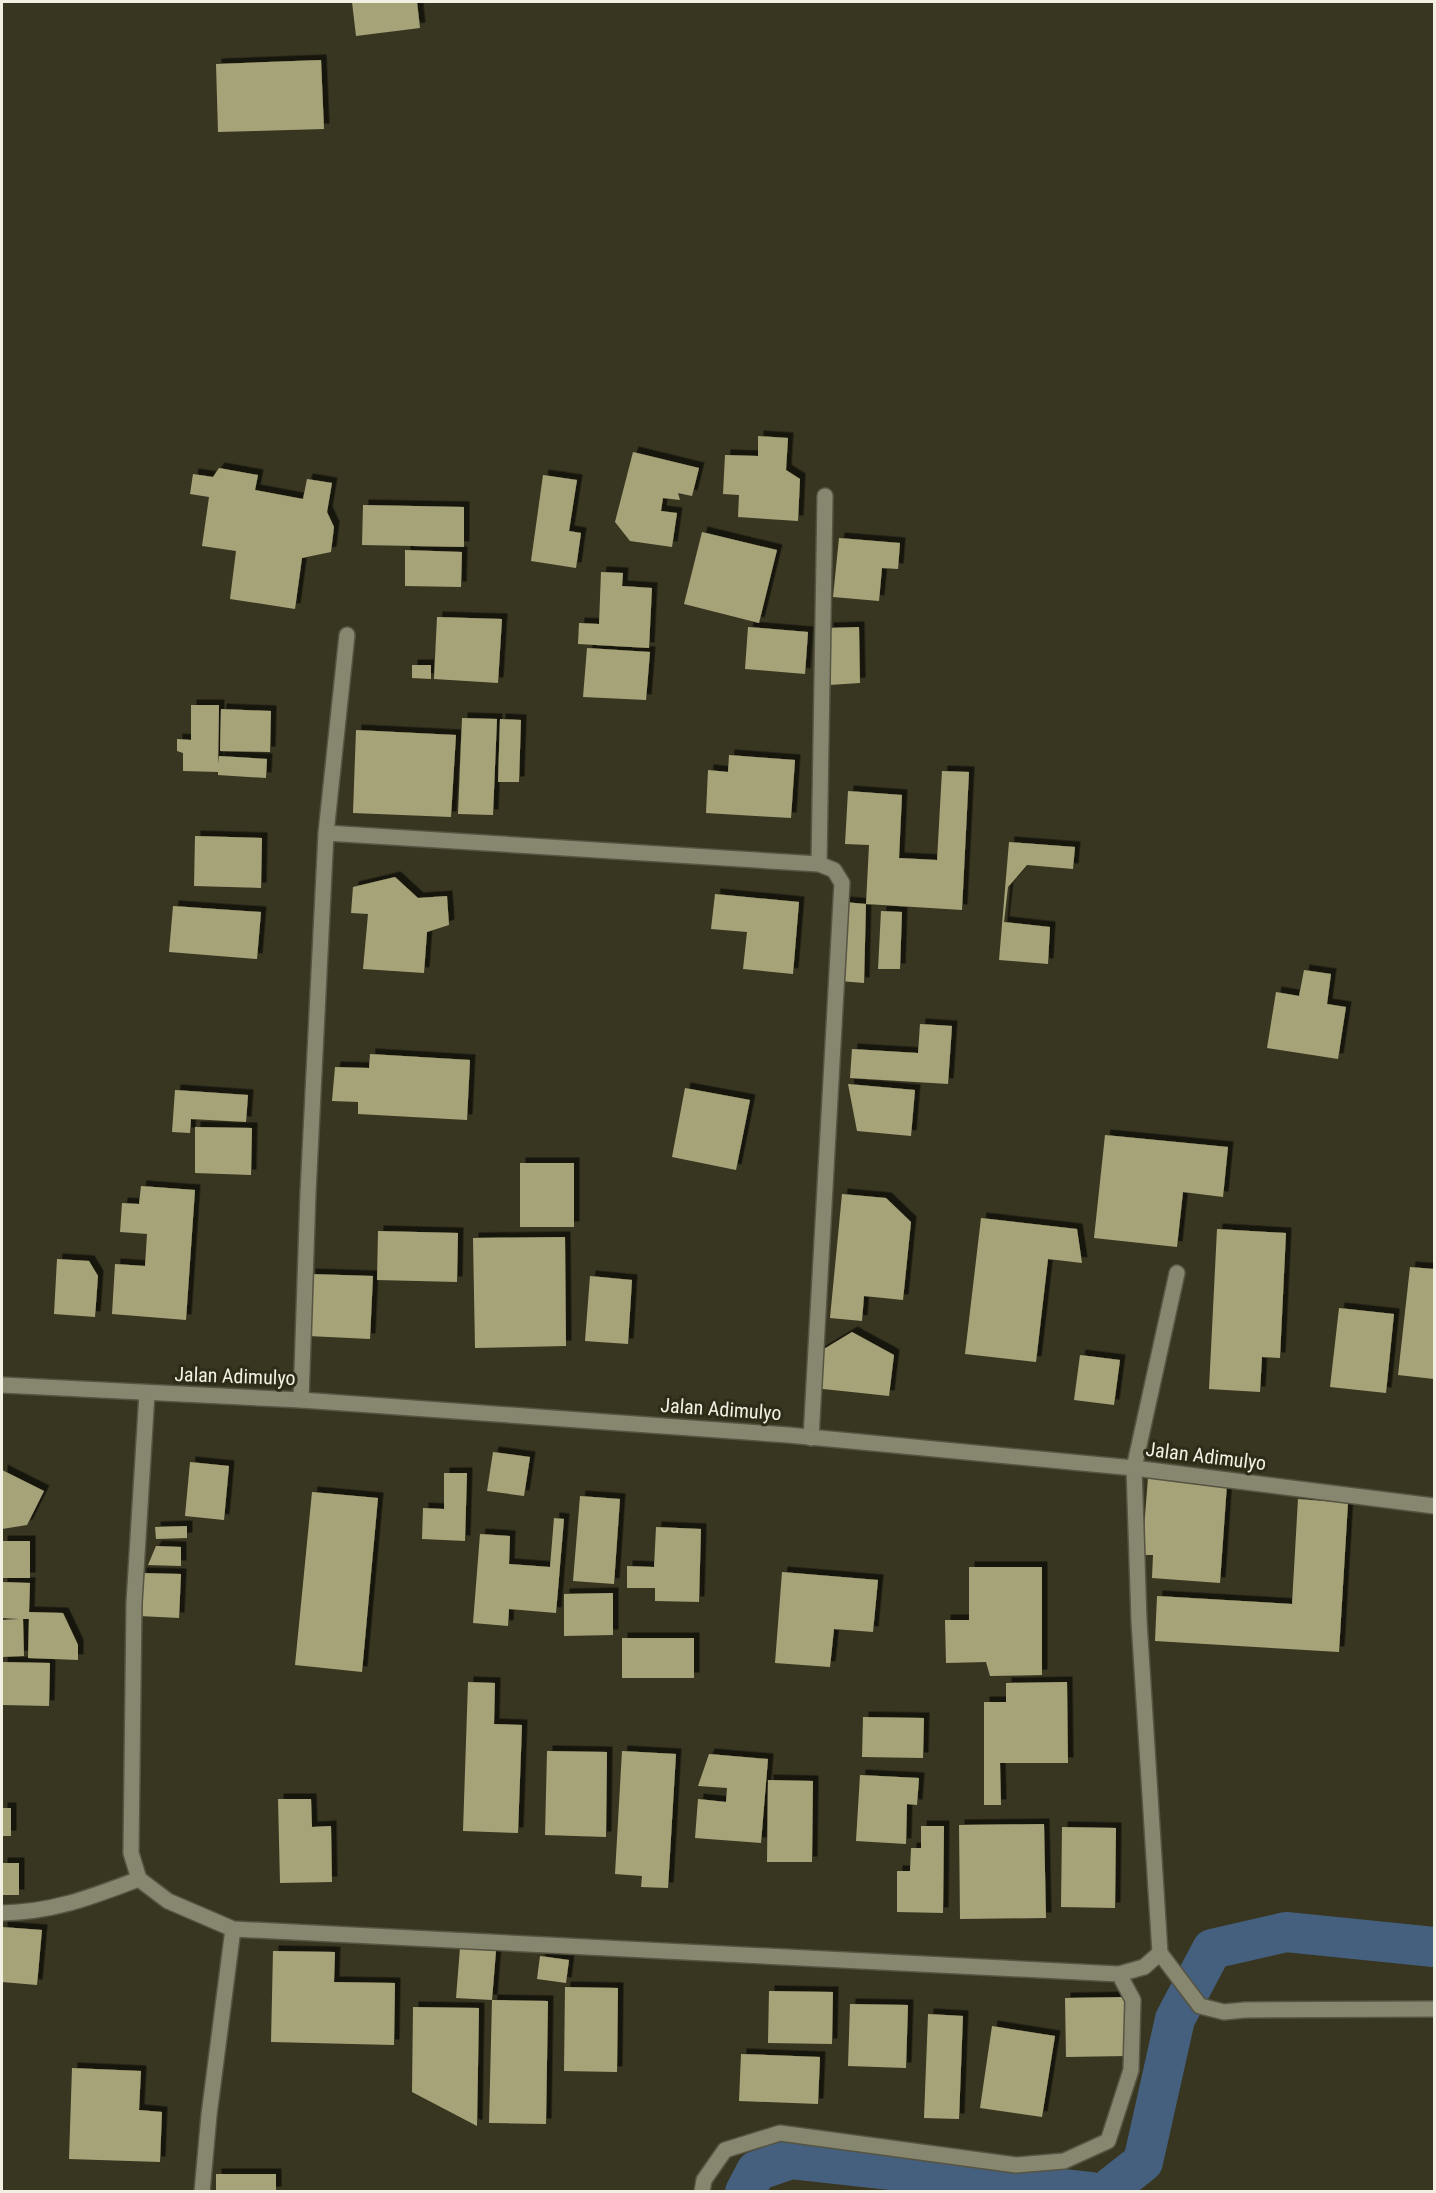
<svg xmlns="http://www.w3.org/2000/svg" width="1436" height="2193" font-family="'Roboto Condensed',sans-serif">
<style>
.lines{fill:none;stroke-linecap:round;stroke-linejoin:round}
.canal{stroke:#45607e;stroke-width:40}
.building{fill:#a7a379;filter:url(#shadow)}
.street-casing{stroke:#565442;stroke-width:18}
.secondary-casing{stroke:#565442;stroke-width:18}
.street{stroke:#87866e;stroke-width:15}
.secondary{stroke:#87866e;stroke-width:15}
.labels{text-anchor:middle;stroke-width:6;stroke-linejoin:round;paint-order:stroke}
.street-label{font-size:20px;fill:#f1f0e3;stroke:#2e2c18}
</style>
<defs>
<filter id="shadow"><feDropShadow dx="5.5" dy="-5.5" stdDeviation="0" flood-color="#0009"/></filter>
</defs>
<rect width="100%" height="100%" fill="#383621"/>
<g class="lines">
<path class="canal" d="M 745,2192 L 756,2171 L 791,2159 L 1090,2192
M 1105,2192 L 1143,2162 L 1175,2019 L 1212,1949 L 1286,1932 L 1434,1947"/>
</g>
<path class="building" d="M 352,2 L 417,2 L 420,28 L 356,36 Z
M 321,60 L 324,129 L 218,132 L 216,64 Z
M 758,436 L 788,438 L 786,470 L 800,479 L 798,521 L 738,517 L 739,495 L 723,494 L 725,455 L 758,456 Z
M 633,452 L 699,468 L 692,496 L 678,493 L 680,500 L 663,498 L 661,511 L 677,513 L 672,547 L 630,541 L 615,522 Z
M 219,468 L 258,475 L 255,490 L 303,499 L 307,479 L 332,483 L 327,512 L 334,527 L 331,552 L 302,558 L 295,609 L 230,599 L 236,551 L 202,546 L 209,497 L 190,494 L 193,474 L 213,477 Z
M 543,475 L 577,480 L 569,531 L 581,533 L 576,568 L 531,561 Z
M 363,505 L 464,507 L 464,547 L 362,545 Z
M 702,532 L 777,550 L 759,623 L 684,604 Z
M 839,538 L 900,543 L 898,569 L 882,568 L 879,601 L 833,597 Z
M 405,550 L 462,552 L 461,587 L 405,586 Z
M 601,572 L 623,573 L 622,586 L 652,588 L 649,648 L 578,644 L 579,623 L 599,624 Z
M 437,617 L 502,619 L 498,683 L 434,679 Z
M 748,627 L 808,632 L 805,674 L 745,669 Z
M 859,627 L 860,683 L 829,685 L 828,628 Z
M 587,648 L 650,652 L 646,700 L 583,697 Z
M 412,665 L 431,665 L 431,679 L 412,678 Z
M 191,705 L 219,705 L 218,764 L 219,756 L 267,759 L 266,778 L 218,775 L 218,772 L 183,771 L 183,753 L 177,751 L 177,739 L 191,740 Z
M 221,709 L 271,711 L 270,752 L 220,751 Z
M 462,718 L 497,719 L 493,815 L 458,814 Z
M 500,719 L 521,720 L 519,782 L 498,782 Z
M 356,730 L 456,735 L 451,817 L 353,813 Z
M 729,755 L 795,760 L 791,818 L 706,813 L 708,770 L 728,772 Z
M 942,771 L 969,772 L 962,910 L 866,904 L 869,845 L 845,844 L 848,791 L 902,795 L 899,858 L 937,860 Z
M 195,836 L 262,838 L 261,888 L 194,886 Z
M 1009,842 L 1075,847 L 1073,869 L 1027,865 L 1008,887 L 1004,922 L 1050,927 L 1048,964 L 999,960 Z
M 395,877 L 418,898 L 447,896 L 449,925 L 427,932 L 424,973 L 363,969 L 368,914 L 351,913 L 353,887 Z
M 715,894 L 799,902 L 793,974 L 743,969 L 747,932 L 711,929 Z
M 844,902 L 866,904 L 864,983 L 840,981 Z
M 173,906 L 261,912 L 257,959 L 169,952 Z
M 881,911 L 902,912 L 900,969 L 878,969 Z
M 1304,970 L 1331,974 L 1327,1004 L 1346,1007 L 1338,1059 L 1267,1048 L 1276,992 L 1299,996 Z
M 920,1024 L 952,1026 L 948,1084 L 850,1078 L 852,1049 L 918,1053 Z
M 370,1054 L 470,1060 L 467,1120 L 358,1114 L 358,1102 L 332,1101 L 335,1067 L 369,1068 Z
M 848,1084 L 915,1090 L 911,1136 L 857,1131 Z
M 685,1088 L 750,1100 L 736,1170 L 672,1157 Z
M 175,1090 L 248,1095 L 246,1122 L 191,1119 L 190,1133 L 172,1132 Z
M 195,1127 L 252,1128 L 251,1175 L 195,1173 Z
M 1105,1135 L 1228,1147 L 1223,1197 L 1183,1192 L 1177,1247 L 1094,1238 Z
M 520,1163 L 574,1163 L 574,1227 L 520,1227 Z
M 141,1186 L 195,1190 L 186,1320 L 112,1314 L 115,1264 L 145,1266 L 147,1234 L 120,1232 L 122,1203 L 139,1204 Z
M 842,1194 L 886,1198 L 911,1222 L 903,1300 L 864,1296 L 862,1321 L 830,1318 Z
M 981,1218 L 1077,1229 L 1082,1263 L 1048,1259 L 1036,1362 L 965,1354 Z
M 1217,1229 L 1286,1233 L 1280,1358 L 1262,1357 L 1260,1392 L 1209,1389 Z
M 378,1231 L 458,1233 L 457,1282 L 377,1280 Z
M 565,1237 L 566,1346 L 475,1348 L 473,1238 Z
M 57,1259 L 89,1261 L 98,1276 L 95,1317 L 54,1314 Z
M 1410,1267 L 1434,1269 L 1434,1379 L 1398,1375 Z
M 310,1274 L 373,1276 L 370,1339 L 308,1336 Z
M 590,1276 L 632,1280 L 628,1344 L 585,1341 Z
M 1339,1308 L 1394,1314 L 1386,1393 L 1330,1387 Z
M 852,1332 L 894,1355 L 889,1396 L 814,1388 L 819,1352 Z
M 1080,1355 L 1120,1360 L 1114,1405 L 1074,1400 Z
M 493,1452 L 530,1457 L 524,1496 L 487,1491 Z
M 190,1462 L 229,1466 L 224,1520 L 185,1516 Z
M 2,1470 L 44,1491 L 27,1525 L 2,1529 Z
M 444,1473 L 467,1473 L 465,1541 L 422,1539 L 423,1508 L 444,1509 Z
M 1148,1478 L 1227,1484 L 1220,1583 L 1152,1578 L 1153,1555 L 1142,1555 Z
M 312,1492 L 378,1498 L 362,1672 L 295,1665 Z
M 580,1496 L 620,1499 L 614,1584 L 573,1581 Z
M 1298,1499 L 1348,1503 L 1339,1652 L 1155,1641 L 1157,1596 L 1292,1604 Z
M 554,1518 L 564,1519 L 556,1613 L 509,1609 L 508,1626 L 473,1623 L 480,1534 L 510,1536 L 509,1564 L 550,1567 Z
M 187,1526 L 187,1538 L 156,1539 L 155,1527 Z
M 656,1527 L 701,1529 L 699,1602 L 655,1601 L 655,1588 L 627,1588 L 627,1566 L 654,1567 Z
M 2,1541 L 30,1541 L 30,1578 L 2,1578 Z
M 156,1546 L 181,1547 L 181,1566 L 148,1565 Z
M 969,1567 L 1042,1567 L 1042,1675 L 990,1676 L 986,1662 L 946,1663 L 945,1620 L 969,1620 Z
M 782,1572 L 878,1580 L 873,1632 L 834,1629 L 830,1667 L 775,1663 Z
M 141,1573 L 181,1574 L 179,1618 L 139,1616 Z
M 2,1582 L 30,1583 L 29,1612 L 63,1613 L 78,1645 L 78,1660 L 28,1658 L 29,1619 L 23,1619 L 24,1656 L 2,1657 L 2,1620 L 20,1619 L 2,1618 Z
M 613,1593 L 613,1635 L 564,1636 L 564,1594 Z
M 622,1638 L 694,1638 L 694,1678 L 622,1678 Z
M 2,1662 L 50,1663 L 49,1706 L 2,1705 Z
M 468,1682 L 495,1683 L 494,1724 L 522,1725 L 518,1833 L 463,1831 Z
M 1067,1682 L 1068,1763 L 1000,1763 L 1001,1805 L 984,1805 L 984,1702 L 1006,1702 L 1006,1683 Z
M 863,1717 L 924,1718 L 923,1758 L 862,1757 Z
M 547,1751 L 607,1752 L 606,1837 L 545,1835 Z
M 622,1751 L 676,1754 L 668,1888 L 641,1887 L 642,1876 L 615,1874 Z
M 709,1754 L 768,1759 L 761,1843 L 695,1838 L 698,1799 L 726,1802 L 727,1788 L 698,1786 Z
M 860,1775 L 919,1778 L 917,1805 L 907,1804 L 906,1844 L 856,1841 Z
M 768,1780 L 813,1781 L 812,1862 L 767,1862 Z
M 278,1799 L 311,1799 L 312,1827 L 331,1826 L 332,1882 L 280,1883 Z
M 2,1808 L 11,1808 L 11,1836 L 2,1836 Z
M 1044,1824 L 1046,1918 L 960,1919 L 959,1825 Z
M 921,1826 L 944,1826 L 943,1913 L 897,1912 L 897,1871 L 910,1871 L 911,1848 L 921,1848 Z
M 1062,1827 L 1116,1828 L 1115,1908 L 1061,1907 Z
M 2,1863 L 19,1863 L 19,1895 L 2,1895 Z
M 2,1927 L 42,1930 L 37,1985 L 2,1982 Z
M 460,1948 L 496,1951 L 492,2000 L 548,2001 L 546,2124 L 489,2123 L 492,2000 L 456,1998 Z
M 273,1951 L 335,1952 L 334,1982 L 395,1983 L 394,2045 L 271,2042 Z
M 540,1956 L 569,1960 L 566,1983 L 537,1979 Z
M 565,1987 L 618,1988 L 617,2072 L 564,2071 Z
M 769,1991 L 833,1992 L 832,2044 L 768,2043 Z
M 1127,1997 L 1127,2056 L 1066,2057 L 1065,1998 Z
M 850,2004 L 908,2005 L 906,2068 L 848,2066 Z
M 413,2007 L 479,2008 L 477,2126 L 412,2092 Z
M 928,2014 L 963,2016 L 959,2119 L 924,2118 Z
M 992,2026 L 1055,2036 L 1042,2117 L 980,2108 Z
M 741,2054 L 820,2057 L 818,2104 L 739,2101 Z
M 72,2068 L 141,2071 L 139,2110 L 162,2112 L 160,2162 L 69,2159 Z
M 216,2174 L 276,2174 L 276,2192 L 216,2192 Z"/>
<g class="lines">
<defs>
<path id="street" d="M 326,833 L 819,864 L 834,870 L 842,883 L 811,1438
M 819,864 L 825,496
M 147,1393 L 134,1603 L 131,1853 L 139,1879 L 168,1901 L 233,1929 L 1119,1974 L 1144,1967 L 1160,1953 L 1200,2006 L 1224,2012 L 1245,2010 L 1434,2009
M 301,1400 L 308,1193 L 326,833 L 347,635
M 2,1913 C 54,1912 91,1897 139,1879
M 1160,1953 L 1139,1621 L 1134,1468 L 1177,1273
M 202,2192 L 209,2115 L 233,1929
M 702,2192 L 704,2180 L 725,2150 L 780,2133 L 1016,2165 L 1064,2161 L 1108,2141 L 1131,2070 L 1133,2000 L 1119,1974"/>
<path id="secondary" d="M 2,1385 L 301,1400 L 788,1435 L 1134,1468 L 1434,1506"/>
</defs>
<use href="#street" class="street-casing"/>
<use href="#secondary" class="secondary-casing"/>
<use href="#street" class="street"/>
<use href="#secondary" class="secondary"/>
</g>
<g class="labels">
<g class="street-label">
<text transform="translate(235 1376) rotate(2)" y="7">Jalan Adimulyo</text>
<text transform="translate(721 1409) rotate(4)" y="7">Jalan Adimulyo</text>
<text transform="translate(1206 1456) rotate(7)" y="7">Jalan Adimulyo</text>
</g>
</g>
<rect width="1436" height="2193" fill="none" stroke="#f1f0e3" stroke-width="6"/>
</svg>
